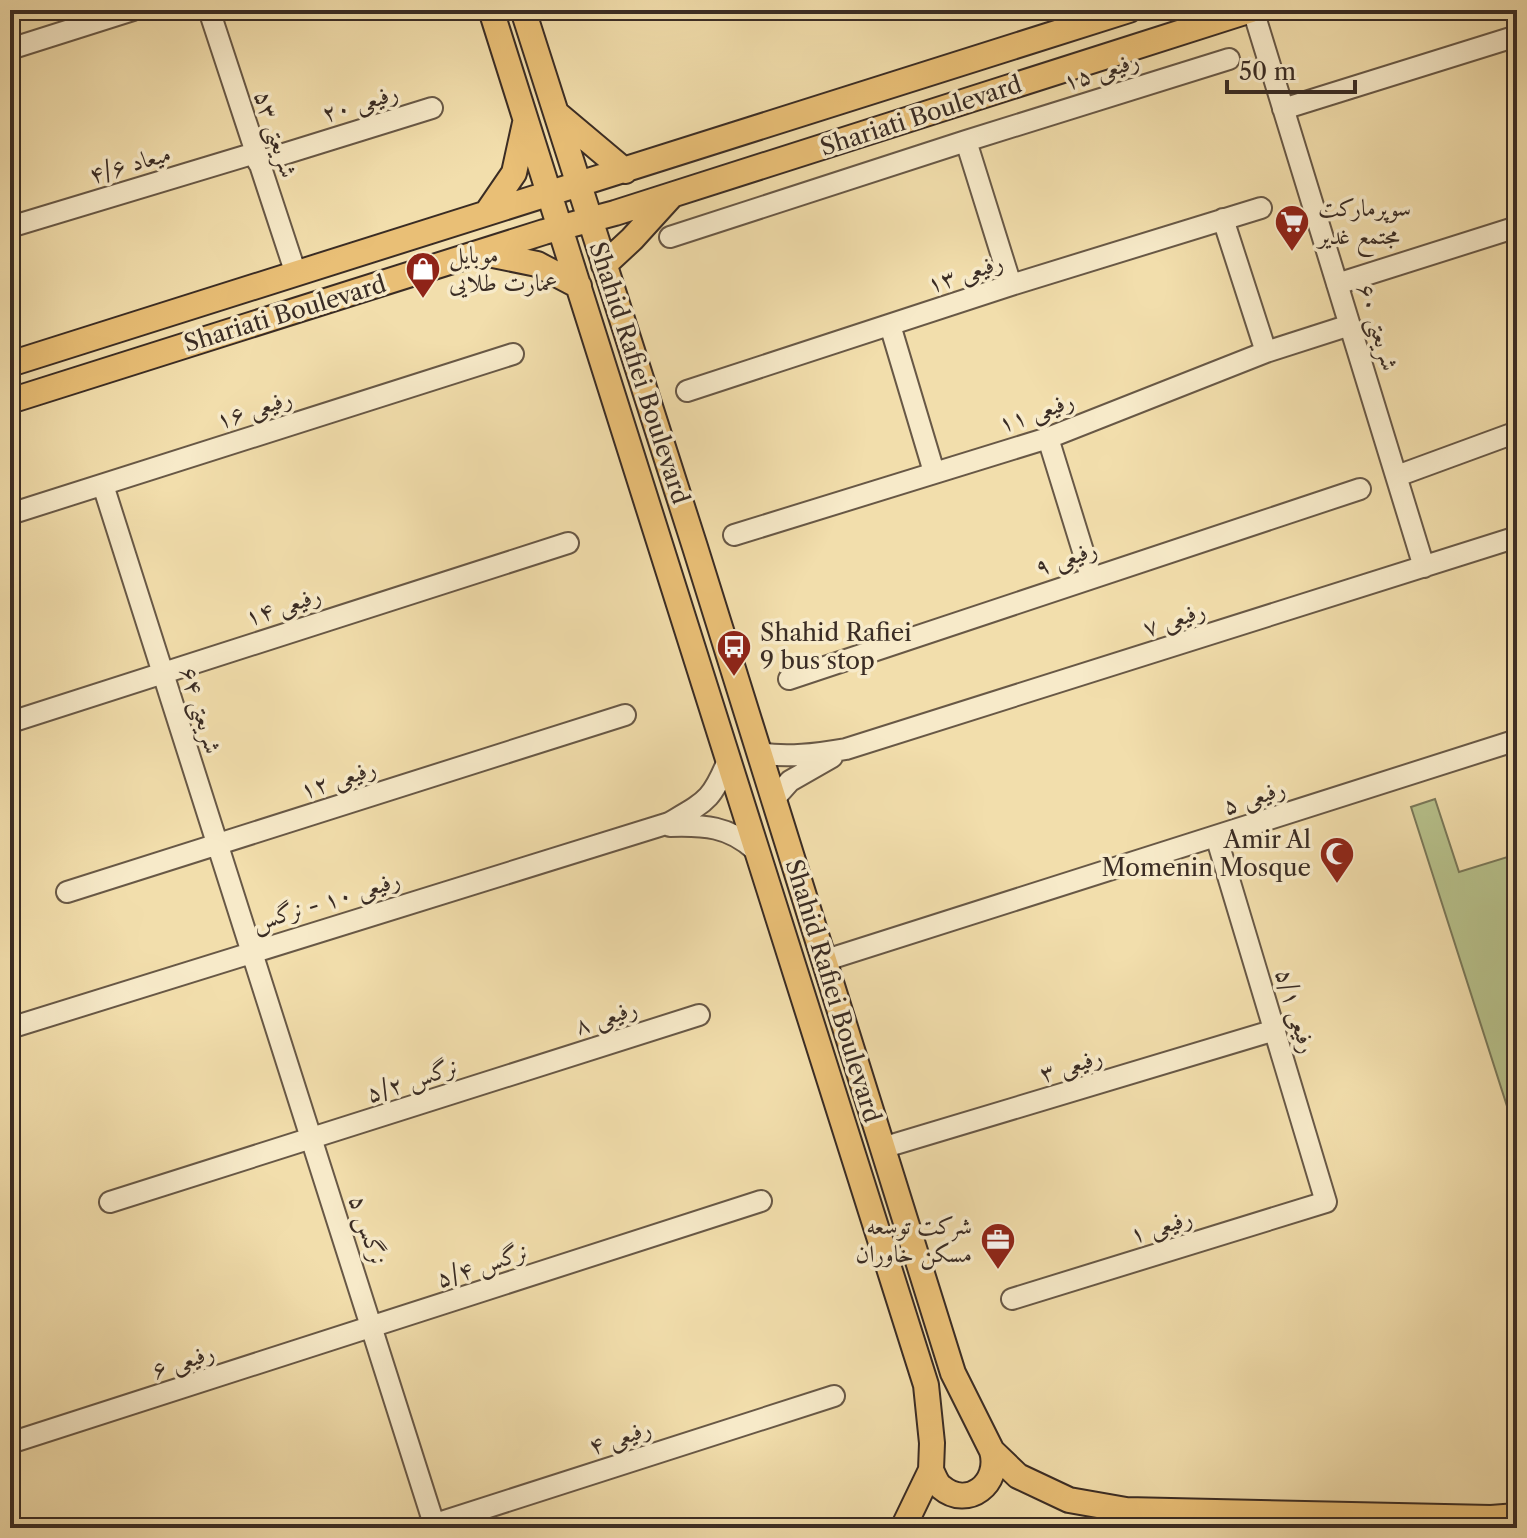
<svg xmlns="http://www.w3.org/2000/svg" width="1527" height="1538" font-family="'Libre Caslon Text',Amiri,serif">
<style>
.green{fill:#b7c28c;stroke:#787758;stroke-width:2}
.lines{fill:none;stroke-linecap:round;stroke-linejoin:round}
.minor-casing{stroke:#685846;stroke-width:24}
.major-casing{stroke:#3a2c24;stroke-width:28}
.minor{stroke:#f7eac9;stroke-width:20}
.major{stroke:#e9bf76;stroke-width:24}
.labels{text-anchor:middle;stroke-width:7;stroke-linejoin:round;paint-order:stroke}
.street-label{font-size:24px;fill:#3a2c24;stroke:#f7eac9}
.poi-label{font-size:24px;fill:#3a2c24;stroke:#f7eac9;text-anchor:start}
</style>
<rect width="100%" height="100%" fill="#f2deac"/>
<filter id="stains"><feTurbulence type="fractalNoise" baseFrequency=".0025" numOctaves="4"/><feColorMatrix values="0 0 0 0 .2 0 0 0 0 .09 0 0 0 0 .02 0 0 0 .5 -.17"/></filter>
<radialGradient id="worn" r=".72"><stop offset=".6" stop-color="#630" stop-opacity="0"/><stop offset="1" stop-color="#630" stop-opacity=".3"/></radialGradient>
<path class="green" d="M 1435,799 L 1459,872 L 1517,854 L 1517,1041 L 1513,1042 L 1517,1055 L 1517,1130 L 1515,1131 L 1411,807 Z"/>
<g class="lines">
<defs>
<path id="minor" d="M 209,10 L 296,274
M 1253,10 L 1424,567
M 10,49 L 133,10
M 1283,109 L 1517,36
M 966,141 L 1011,285
M 1223,219 L 1266,352
M 10,227 L 255,153 L 258,162 L 432,108
M 670,237 L 966,141 L 1229,59
M 1337,284 L 1517,227
M 890,325 L 934,472
M 687,391 L 1011,285 L 1261,208
M 1048,438 L 1091,577
M 1397,476 L 1517,432
M 103,485 L 434,1524
M 10,514 L 513,354
M 734,535 L 1048,438 L 1266,352 L 1350,325
M 789,679 L 1360,489
M 14,721 L 568,543
M 758,753 C 788,758 816,754 846,749 L 1517,537
M 773,800 L 790,781 L 832,757
M 670,826 C 704,825 729,826 755,850
M 67,892 L 625,715
M 823,961 L 1517,740
M 10,1028 L 669,823 C 707,801 712,800 729,758
M 882,1148 L 1275,1030
M 110,1202 L 699,1015
M 1012,1299 L 1326,1202 L 1216,836
M 10,1443 L 761,1201
M 423,1528 L 834,1396"/>
<path id="major" d="M 491,10 L 926,1385 L 932,1443 L 931,1470 L 903,1528
M 523,10 L 695,547 L 953,1373 L 992,1451 L 1018,1476 L 1069,1500 L 1126,1510 L 1491,1518 L 1517,1516
M 556,113 L 625,171
M 488,211 L 514,173 L 525,123
M 483,253 L 537,264 L 579,286
M 604,265 L 632,239 L 672,195
M 10,364 L 1129,10
M 10,401 L 544,232 L 615,213 L 1251,10
M 931,1470 C 934,1476 936,1483 941,1487 C 968,1510 1001,1483 992,1451"/>
</defs>
<use href="#minor" class="minor-casing"/>
<use href="#major" class="major-casing"/>
<use href="#minor" class="minor"/>
<use href="#major" class="major"/>
</g>
<defs>
<symbol id="supermarket-pin" viewBox="-11 -11 22 30"><path d="M0 17L-7.5 6A9.5 9.5 0 1 1 7.5 6Z" fill="#8f2418" stroke="#f7eac9"/><path d="M-6-5.5h2.5l.6 2H6L4.5 2H-2.5L-4.4-4H-6ZM-1.5 3.2a1.3 1.3 0 1 0 .1 0ZM3 3.2a1.3 1.3 0 1 0 .1 0Z" fill="#fff"/></symbol>
<symbol id="shop-pin" viewBox="-11 -11 22 30"><path d="M0 17L-7.5 6A9.5 9.5 0 1 1 7.5 6Z" fill="#8f2418" stroke="#f7eac9"/><path d="M-5-2.5h2.3a2.7 3.5 0 0 1 5.4 0H5L5.5 6h-11ZM-1.5-2.5h3a1.5 2.3 0 0 0-3 0Z" fill="#fff"/></symbol>
<symbol id="bus-pin" viewBox="-11 -11 22 30"><path d="M0 17L-7.5 6A9.5 9.5 0 1 1 7.5 6Z" fill="#8f2418" stroke="#f7eac9"/><path d="M-5-6H5V4H4V6H2V4H-2V6H-4V4H-5ZM-3.5-4V0h7V-4ZM-3.5 1.2v1.5H-2V1.2ZM2 1.2v1.5H3.5V1.2Z" fill="#fff"/></symbol>
<symbol id="mosque-pin" viewBox="-11 -11 22 30"><path d="M0 17L-7.5 6A9.5 9.5 0 1 1 7.5 6Z" fill="#8f2418" stroke="#f7eac9"/><path d="M3.5-4.9A6 6 0 1 0 3.5 4.9A5 5 0 1 1 3.5-4.9Z" fill="#fff"/></symbol>
<symbol id="office-pin" viewBox="-11 -11 22 30"><path d="M0 17L-7.5 6A9.5 9.5 0 1 1 7.5 6Z" fill="#8f2418" stroke="#f7eac9"/><path d="M-6-3h4V-5.5h4V-3h4V5H-6ZM-1-4.5V-3h2v-1.5ZM-6 0V1H6V0Z" fill="#fff"/></symbol>
</defs>
<g fill-rule="evenodd">
<use href="#supermarket-pin" x="1272" y="202" width="40" height="54"/>
<use href="#shop-pin" x="403" y="249" width="40" height="54"/>
<use href="#bus-pin" x="714" y="627" width="40" height="54"/>
<use href="#mosque-pin" x="1317" y="834" width="40" height="54"/>
<use href="#office-pin" x="978" y="1220" width="40" height="54"/>
</g>
<g class="labels">
<g class="street-label">
<text transform="translate(1101 71) rotate(-17)" y="8">رفیعی ۱۵</text>
<text transform="translate(360 103) rotate(-17)" y="8">رفیعی ۲۰</text>
<text transform="translate(921 116) rotate(-18)" y="8">Shariati Boulevard</text>
<text transform="translate(276 134) rotate(72)" y="8">شریعتی ۵۳</text>
<text transform="translate(130 164) rotate(-16)" y="8">میعاد ۴/۶</text>
<text transform="translate(965 273) rotate(-18)" y="8">رفیعی ۱۳</text>
<text transform="translate(285 314) rotate(-17)" y="8">Shariati Boulevard</text>
<text transform="translate(1378 327) rotate(73)" y="8">شریعتی ۶۰</text>
<text transform="translate(639 373) rotate(72)" y="8">Shahid Rafiei Boulevard</text>
<text transform="translate(254 409) rotate(-18)" y="8">رفیعی ۱۶</text>
<text transform="translate(1036 412) rotate(-19)" y="8">رفیعی ۱۱</text>
<text transform="translate(1066 558) rotate(-18)" y="8">رفیعی ۹</text>
<text transform="translate(283 606) rotate(-18)" y="8">رفیعی ۱۴</text>
<text transform="translate(1174 619) rotate(-18)" y="8">رفیعی ۷</text>
<text transform="translate(201 710) rotate(73)" y="8">شریعتی ۶۴</text>
<text transform="translate(338 779) rotate(-18)" y="8">رفیعی ۱۲</text>
<text transform="translate(1254 797) rotate(-18)" y="8">رفیعی ۵</text>
<text transform="translate(326 901) rotate(-17)" y="8">رفیعی ۱۰ - نرگس</text>
<text transform="translate(833 991) rotate(73)" y="8">Shahid Rafiei Boulevard</text>
<text transform="translate(1296 1011) rotate(73)" y="8">رفیعی ۵/۱</text>
<text transform="translate(606 1017) rotate(-18)" y="8">رفیعی ۸</text>
<text transform="translate(1071 1065) rotate(-17)" y="8">رفیعی ۳</text>
<text transform="translate(412 1080) rotate(-18)" y="8">نرگس ۵/۲</text>
<text transform="translate(1161 1226) rotate(-17)" y="8">رفیعی ۱</text>
<text transform="translate(368 1230) rotate(72)" y="8">نرگس ۵</text>
<text transform="translate(482 1265) rotate(-18)" y="8">نرگس ۵/۴</text>
<text transform="translate(183 1361) rotate(-18)" y="8">رفیعی ۶</text>
<text transform="translate(620 1437) rotate(-18)" y="8">رفیعی ۴</text>
</g>
<g class="poi-label">
<text x="1318" y="216">سوپرمارکت<tspan x="1318" dy="28">مجتمع غدیر</tspan></text>
<text x="449" y="263">موبایل<tspan x="449" dy="28">عمارت طلایی</tspan></text>
<text x="760" y="641">Shahid Rafiei<tspan x="760" dy="28">9 bus stop</tspan></text>
<text x="1311" y="848" text-anchor="end">Amir Al<tspan x="1311" dy="28">Momenin Mosque</tspan></text>
<text x="972" y="1234" text-anchor="end">شرکت توسعه<tspan x="972" dy="28">مسکن خاوران</tspan></text>
</g>
</g>
<rect width="1527" height="1538" fill="none" stroke="#f2deac" stroke-width="40"/>
<rect x="12" y="12" width="1503" height="1514" fill="none" stroke="#3a2c24" stroke-width="4"/>
<rect x="20" y="20" width="1487" height="1498" fill="none" stroke="#3a2c24" stroke-width="2"/>
<path d="M1227 80v12h128v-12" fill="none" stroke="#3a2c24" stroke-width="4"/>
<text x="1239" y="80" font-size="24" fill="#3a2c24" stroke="#f7eac9" stroke-width="6" paint-order="stroke">50 m</text>
<rect width="100%" height="100%" filter="url(#stains)"/>
<rect width="100%" height="100%" fill="url(#worn)"/>
</svg>
